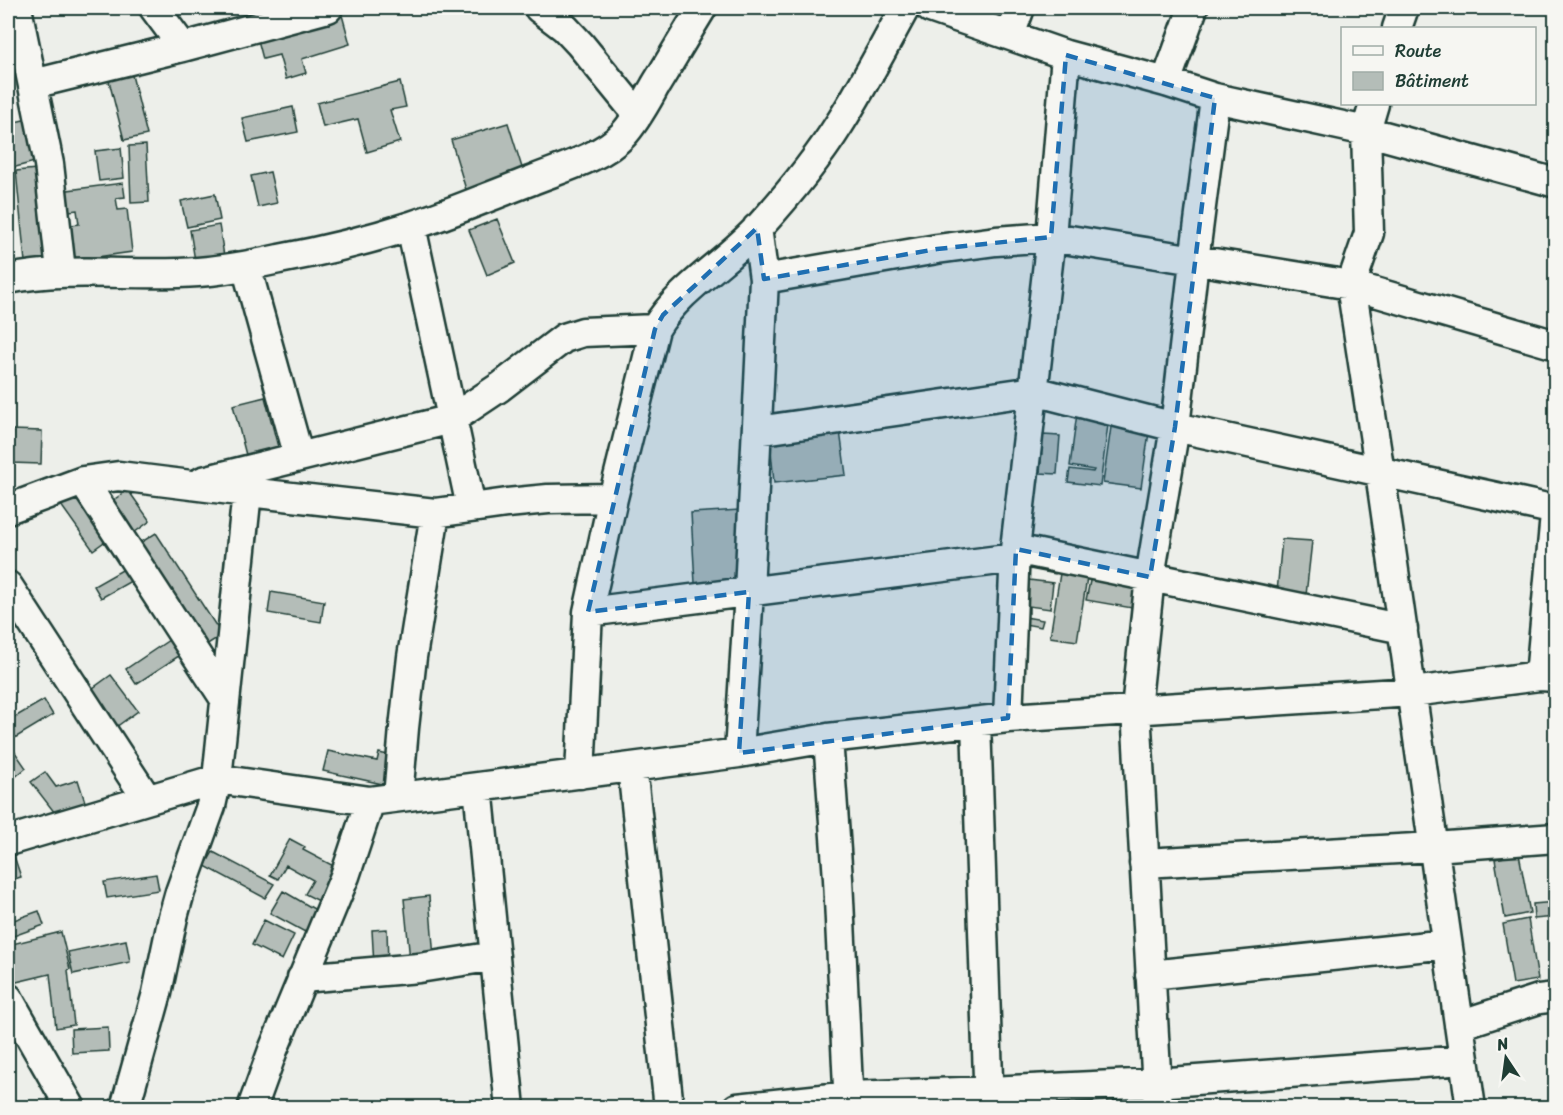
<svg xmlns="http://www.w3.org/2000/svg" width="1563" height="1115" font-family="Sriracha,sans-serif">
<style>
.building{fill:#b4bdb8;stroke:#1f3d34;stroke-width:1.5}
.lines{fill:none;stroke-linecap:round;stroke-linejoin:round}
.street-casing{stroke:#1f3d34;stroke-width:33}
.street{stroke:#f6f6f2;stroke-width:28}
.marked{fill:#1f6fb2;fill-opacity:0.2;stroke:#1f6fb2;stroke-width:4.5;stroke-dasharray:12 8;stroke-linejoin:round}
</style>
<rect width="100%" height="100%" fill="#edefea"/>
<filter id="ink" filterUnits="userSpaceOnUse"><feTurbulence type="fractalNoise" baseFrequency=".0167" numOctaves="2"/><feDisplacementMap in="SourceGraphic" scale="12" xChannelSelector="R" yChannelSelector="G"/><feConvolveMatrix kernelMatrix="1 2 1 2 8 2 1 2 1" color-interpolation-filters="sRGB"/></filter>
<g filter="url(#ink)">
<path class="building" d="M 342,15 L 350,44 L 302,59 L 306,73 L 286,79 L 279,55 L 263,59 L 258,40 Z
M 131,71 L 147,135 L 124,140 L 108,77 Z
M 400,82 L 406,107 L 390,110 L 400,142 L 367,152 L 358,119 L 323,127 L 317,103 Z
M 293,107 L 298,132 L 248,142 L 242,118 Z
M 36,117 L 46,159 L 8,169 L 8,137 L 14,136 L 11,123 Z
M 508,123 L 524,174 L 467,193 L 451,140 Z
M 146,145 L 149,202 L 131,203 L 129,146 Z
M 121,148 L 124,178 L 99,181 L 95,151 Z
M 47,168 L 56,260 L 25,262 L 16,171 Z
M 270,172 L 277,203 L 258,207 L 251,176 Z
M 123,183 L 125,197 L 116,198 L 118,210 L 127,209 L 132,252 L 69,261 L 64,226 L 79,224 L 77,210 L 62,212 L 60,191 Z
M 215,194 L 220,220 L 187,227 L 181,201 Z
M 497,219 L 515,263 L 487,275 L 469,230 Z
M 219,225 L 224,256 L 195,261 L 190,230 Z
M 265,397 L 278,447 L 246,455 L 233,405 Z
M 1077,413 L 1109,417 L 1100,486 L 1068,482 L 1070,469 L 1093,472 L 1094,470 L 1070,466 Z
M 1112,420 L 1150,425 L 1141,488 L 1103,483 Z
M 12,430 L 42,431 L 41,464 L 11,463 Z
M 840,431 L 846,475 L 774,483 L 770,440 Z
M 1043,435 L 1060,436 L 1057,474 L 1040,473 Z
M 75,485 L 111,537 L 93,550 L 56,498 Z
M 128,490 L 150,521 L 131,535 L 109,503 Z
M 740,510 L 744,580 L 695,583 L 691,513 Z
M 156,533 L 222,635 L 198,650 L 132,548 Z
M 1282,539 L 1312,541 L 1306,595 L 1277,592 Z
M 1031,560 L 1057,565 L 1055,574 L 1029,569 Z
M 131,565 L 138,577 L 101,598 L 94,586 Z
M 1061,567 L 1088,571 L 1077,641 L 1050,637 Z
M 1091,576 L 1137,585 L 1132,608 L 1086,600 Z
M 1029,580 L 1053,583 L 1050,609 L 1029,606 L 1029,613 L 1024,612 Z
M 271,592 L 324,601 L 321,622 L 268,613 Z
M 1025,617 L 1043,620 L 1041,627 L 1024,624 Z
M 175,636 L 185,652 L 136,684 L 126,669 Z
M 111,675 L 138,711 L 116,727 L 89,691 Z
M 44,700 L 53,715 L 8,742 L 26,768 L 14,778 L 8,769 L 8,721 Z
M 328,751 L 377,761 L 379,753 L 388,755 L 386,763 L 391,765 L 387,785 L 323,771 Z
M 45,772 L 56,787 L 78,780 L 87,808 L 58,817 L 31,782 Z
M 290,839 L 305,847 L 303,850 L 345,872 L 327,905 L 305,894 L 313,880 L 286,865 L 278,879 L 270,875 Z
M 213,852 L 274,884 L 265,898 L 205,866 Z
M 13,853 L 21,877 L 8,881 L 8,855 Z
M 1519,854 L 1530,913 L 1505,918 L 1495,859 Z
M 156,874 L 159,890 L 107,898 L 104,882 Z
M 283,891 L 328,917 L 316,938 L 270,913 Z
M 429,896 L 434,958 L 410,960 L 404,899 Z
M 1556,902 L 1556,917 L 1534,919 L 1533,904 Z
M 39,911 L 44,925 L 8,938 L 8,922 Z
M 1528,919 L 1538,980 L 1513,984 L 1503,924 Z
M 264,920 L 294,935 L 282,960 L 252,945 Z
M 387,929 L 388,966 L 374,966 L 372,930 Z
M 61,932 L 70,969 L 68,970 L 74,1025 L 56,1028 L 50,974 L 8,984 L 8,945 Z
M 126,940 L 130,962 L 73,974 L 68,952 Z
M 108,1027 L 109,1051 L 72,1053 L 71,1029 Z"/>
<g class="lines">
<defs>
<path id="street" d="M 17,8 L 49,164 L 61,271
M 154,8 L 183,47
M 539,8 L 564,27 L 580,44 L 638,115
M 930,8 L 1066,55 L 1166,82 L 1215,98 L 1366,131 L 1556,183
M 1397,28 L 1404,8
M 1010,35 L 1020,8
M 1166,82 L 1193,8
M 33,84 L 183,47 L 328,8
M 1374,104 L 1366,131 L 1369,233 L 1351,285 L 1380,473 L 1471,1108
M 411,226 L 471,507
M 246,266 L 299,457
M 8,279 C 71,266 134,277 198,272 C 225,270 252,265 279,259 C 323,251 368,240 411,226 C 451,213 490,196 530,181 C 559,169 601,158 623,135 C 636,121 646,102 655,86 C 671,60 686,34 702,8
M 764,279 L 937,249 L 996,241 L 1051,237 L 1351,285 L 1556,345
M 757,431 L 1034,391 L 1175,427 L 1556,510
M 83,481 L 225,699
M 203,481 L 452,419 L 500,387 L 564,338 L 583,332 L 655,329
M 8,509 L 83,481 L 119,476 L 247,492 L 435,513 L 507,503 L 548,499 L 613,498
M 1015,549 L 1403,629
M 8,586 L 147,799
M 588,612 L 1015,558
M 1540,676 L 1556,504
M 1008,718 L 1015,549 L 1051,237 L 1066,55
M 976,722 L 989,1108
M 828,738 L 838,879 L 849,1108
M 739,753 L 749,592 L 764,279 L 757,228
M 632,767 L 669,1108
M 580,774 L 588,612 L 613,498 L 655,329 C 680,287 726,263 759,227 C 788,195 817,160 840,123 C 864,85 884,46 905,8
M 478,787 L 510,1108
M 398,797 L 404,728 L 412,657 L 435,513
M 8,841 L 217,779 L 370,801 L 739,753 L 828,738 L 1008,718 L 1412,692 L 1540,676 L 1556,677
M 1144,863 L 1434,847 L 1556,838
M 1150,975 L 1447,944
M 302,978 L 419,968 L 495,956
M 8,998 L 71,1108
M 1459,1025 L 1539,999 L 1556,997
M 125,1108 L 157,993 L 173,917 L 180,892 L 211,806 L 217,779 L 247,492
M 252,1108 L 273,1050 L 345,876 L 370,801
M 737,1108 L 850,1096 L 989,1091 L 1156,1083 L 1464,1060
M 1158,1108 L 1136,709 L 1150,577 L 1175,427 L 1194,261 L 1215,98"/>
</defs>
<use href="#street" class="street-casing"/>
<use href="#street" class="street"/>
</g>
</g>
<path class="marked" d="M 1066,55 L 1215,98 L 1175,427 L 1150,577 L 1016,549 L 1008,718 L 739,753 L 749,592 L 588,612 L 655,329 L 663,315 L 757,228 L 764,279 L 937,249 L 1051,237 Z"/>
<rect width="1563" height="1115" fill="none" stroke="#f6f6f2" stroke-width="30"/>
<rect x="15" y="15" width="1533" height="1085" fill="none" stroke="#1f3d34" stroke-width="2" filter="url(#ink)"/>
<rect x="1341" y="27" width="195" height="78" fill="#f6f6f2" stroke="#a0aca6" stroke-width="1.5"/>
<rect x="1353" y="46" width="30" height="9" fill="#f6f6f2" stroke="#a0aca6" stroke-width="1.5"/>
<text x="1395" y="57" font-size="18" fill="#1f3d34">Route</text>
<rect x="1353" y="72" width="30" height="18" fill="#b4bdb8" stroke="#a0aca6" stroke-width="1.5"/>
<text x="1395" y="87" font-size="18" fill="#1f3d34">Bâtiment</text>
<g transform="translate(1506 1058) rotate(347)" stroke="#f6f6f2" stroke-width="4.5" paint-order="stroke">
<path d="M0-4.5L10 22L0 15L-10 22Z" fill="#1f3d34"/>
<text y="-9" font-size="16" font-weight="bold" text-anchor="middle" fill="#1f3d34">N</text>
</g>
</svg>
